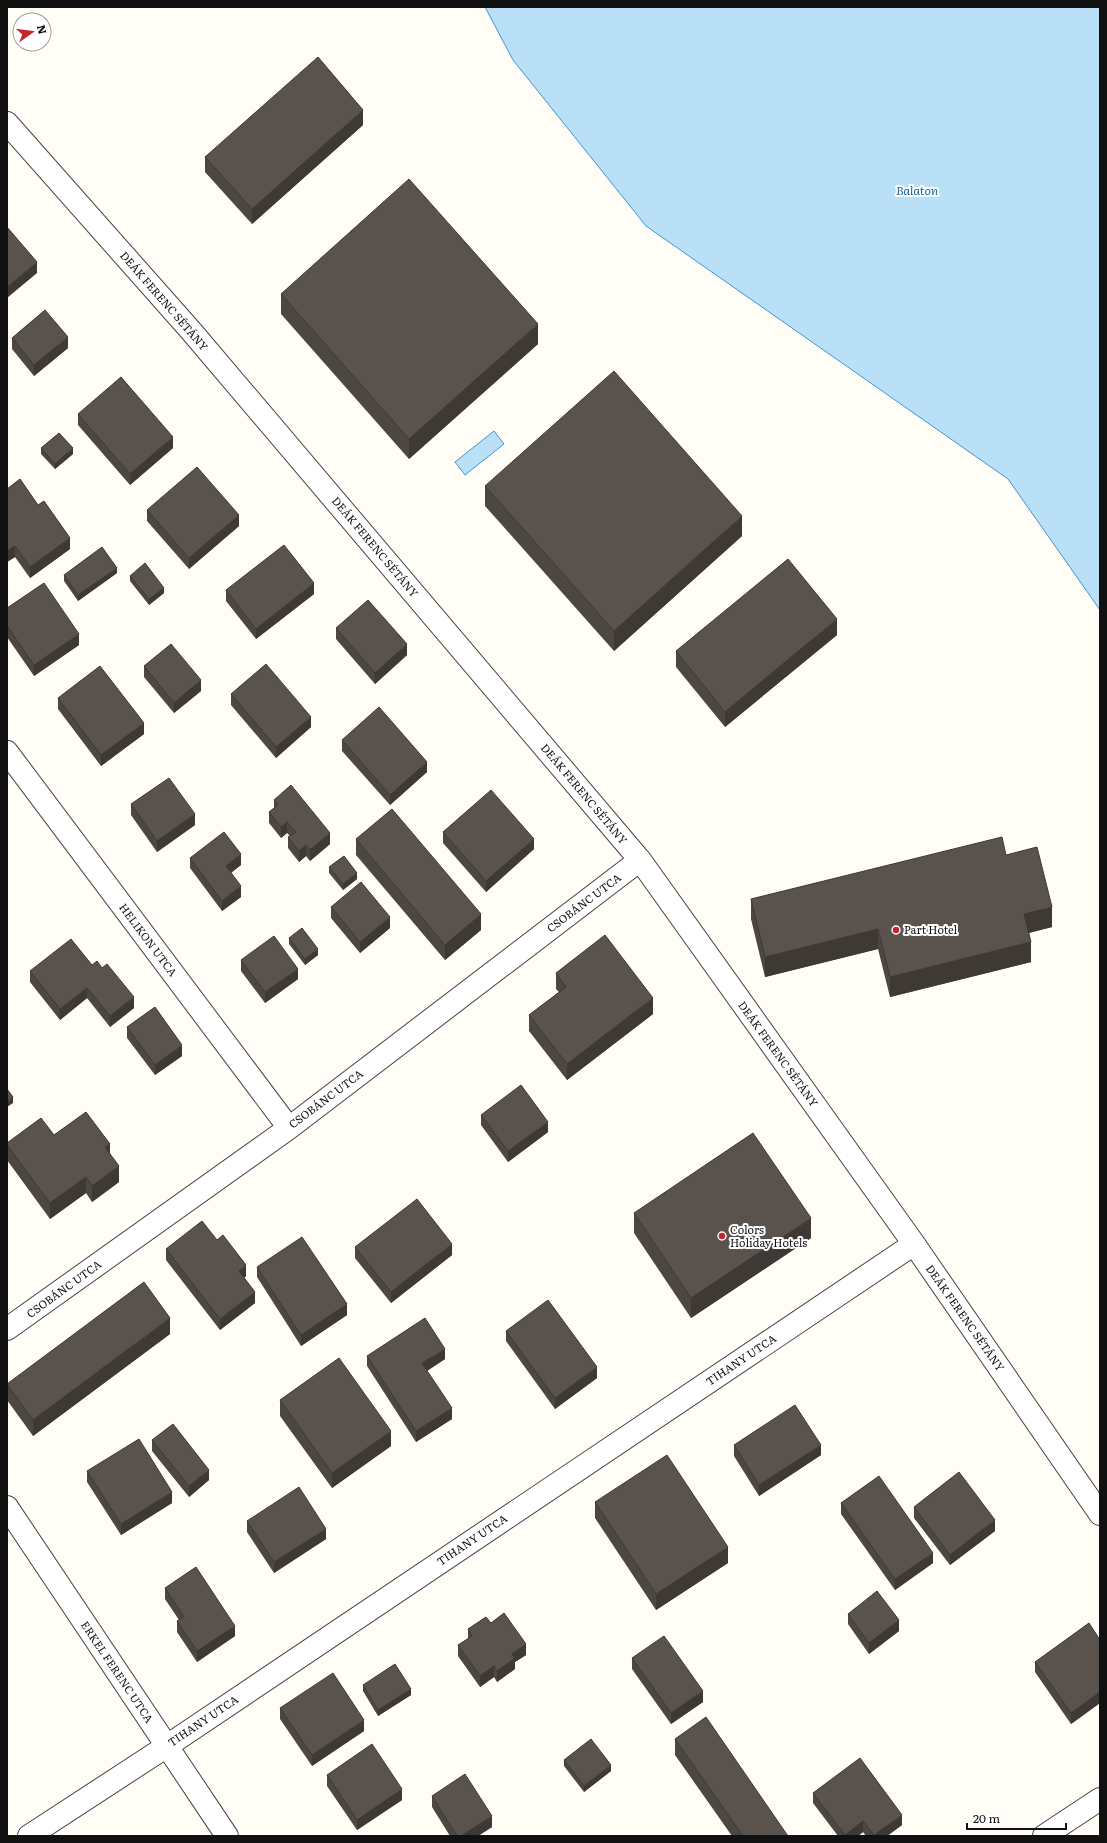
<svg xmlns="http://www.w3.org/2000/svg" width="1107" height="1843" font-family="Literata,serif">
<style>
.water{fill:#b9e0f7;stroke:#3f96cf}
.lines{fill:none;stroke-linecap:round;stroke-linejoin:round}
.minor-casing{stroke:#444;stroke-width:24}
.minor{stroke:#fff;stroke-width:22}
.wall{fill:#4d4742}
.shaded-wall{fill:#3f3936}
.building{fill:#5a524d;stroke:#3f3936}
.poi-dot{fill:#c4262e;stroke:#fff;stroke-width:1.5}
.labels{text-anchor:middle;stroke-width:4;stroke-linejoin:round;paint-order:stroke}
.street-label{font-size:11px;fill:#111;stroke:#fff}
.poi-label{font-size:11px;fill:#111;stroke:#fff;text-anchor:start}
.water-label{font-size:12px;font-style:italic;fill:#1768a6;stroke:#fff}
</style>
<rect width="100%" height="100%" fill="#fffdf5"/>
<path class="water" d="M 485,7 L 1100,7 L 1100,610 L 1008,479 L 646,226 L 513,60 Z
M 494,431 L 504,444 L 465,475 L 455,462 Z"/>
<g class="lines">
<defs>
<path id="minor" d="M 7,123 L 192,332 L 640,860 L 914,1244 L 1100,1514
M 7,752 L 289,1128
M 7,1329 L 289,1128 L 640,860
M 7,1507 L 227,1836
M 29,1836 L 167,1746 L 914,1244
M 1044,1836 L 1100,1799"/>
</defs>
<use href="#minor" class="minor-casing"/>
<use href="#minor" class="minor"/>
</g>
<path class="wall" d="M 363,125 L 252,224 L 205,172 L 205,157 Z
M 281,294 L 538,344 L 409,459 L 281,314 Z
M 12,338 L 68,348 L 34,376 L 12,349 Z
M 78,414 L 173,448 L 130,485 L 78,425 Z
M 41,448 L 73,454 L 55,469 L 41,454 Z
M 485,486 L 742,536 L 614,651 L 485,506 Z
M 7,489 L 70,549 L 30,578 L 15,557 L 7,562 Z
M 147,510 L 239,526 L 189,569 L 147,521 Z
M 117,573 L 78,601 L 64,581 L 64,575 Z
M 130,576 L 164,593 L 149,605 L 130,581 Z
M 226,590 L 314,594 L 256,639 L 226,601 Z
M 7,608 L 79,645 L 34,676 L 7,637 Z
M 336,628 L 407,655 L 375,684 L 336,639 Z
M 837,635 L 725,727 L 676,667 L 676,651 Z
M 144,666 L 201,691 L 174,713 L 144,677 Z
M 231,694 L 311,727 L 276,758 L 231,705 Z
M 58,698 L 144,734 L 101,766 L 58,709 Z
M 342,740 L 427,772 L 390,805 L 342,751 Z
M 274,800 L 330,844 L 310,861 L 306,856 L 299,862 L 288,848 L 288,837 L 290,836 L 287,833 L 281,838 L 269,823 L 269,812 L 274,808 Z
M 131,804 L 195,825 L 157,852 L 131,815 Z
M 443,832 L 534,849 L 486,892 L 443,843 Z
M 356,839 L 481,930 L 445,960 L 356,855 Z
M 1006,855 L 1052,927 L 1029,933 L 1031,962 L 890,997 L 878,949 L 765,977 L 751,919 L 751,899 Z
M 190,858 L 241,865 L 231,873 L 241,897 L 222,911 L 190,868 Z
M 329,867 L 357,879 L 343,890 L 329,873 Z
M 331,907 L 390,928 L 360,953 L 331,918 Z
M 289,938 L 318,955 L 305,965 L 289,944 Z
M 241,960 L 298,979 L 265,1003 L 241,971 Z
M 92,965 L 134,1008 L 110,1027 L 87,998 L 60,1020 L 30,982 L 30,971 Z
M 556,973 L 653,1014 L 567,1080 L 529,1031 L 529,1015 L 559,992 L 556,989 Z
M 127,1027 L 182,1056 L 155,1075 L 127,1038 Z
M 481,1115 L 548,1132 L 508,1162 L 481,1125 Z
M 54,1135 L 110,1154 L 119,1182 L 92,1202 L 86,1193 L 50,1219 L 7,1160 L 7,1143 Z
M 634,1213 L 811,1238 L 691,1318 L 634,1233 Z
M 217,1240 L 246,1276 L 244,1278 L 255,1303 L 220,1330 L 166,1260 L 166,1249 Z
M 355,1247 L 452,1255 L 391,1303 L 355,1258 Z
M 257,1267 L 347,1315 L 301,1346 L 257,1277 Z
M 506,1331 L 597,1378 L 555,1409 L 506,1341 Z
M 170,1334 L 33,1436 L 7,1400 L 7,1384 Z
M 367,1356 L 445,1359 L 427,1371 L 452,1419 L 416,1442 L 367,1366 Z
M 280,1400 L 391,1446 L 332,1488 L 280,1416 Z
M 152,1440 L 209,1480 L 189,1497 L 152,1451 Z
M 734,1445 L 821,1455 L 759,1496 L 734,1456 Z
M 87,1471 L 172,1503 L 121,1535 L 87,1482 Z
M 595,1502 L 728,1563 L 656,1610 L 595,1518 Z
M 841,1503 L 933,1563 L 895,1590 L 841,1514 Z
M 914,1507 L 995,1531 L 950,1565 L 914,1518 Z
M 247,1521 L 326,1539 L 274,1573 L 247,1532 Z
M 165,1588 L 235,1636 L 197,1662 L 177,1632 L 177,1621 L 179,1620 L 165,1599 Z
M 848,1614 L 899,1631 L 869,1654 L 848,1624 Z
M 491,1623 L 526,1655 L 515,1662 L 515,1669 L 497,1682 L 494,1677 L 480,1687 L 458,1656 L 458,1645 L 468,1639 L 468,1629 Z
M 1100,1640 L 1100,1703 L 1071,1724 L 1035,1672 L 1035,1662 Z
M 632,1658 L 703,1702 L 671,1724 L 632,1669 Z
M 363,1685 L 411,1695 L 378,1716 L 363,1691 Z
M 280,1708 L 364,1731 L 312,1766 L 280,1719 Z
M 675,1739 L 788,1836 L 732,1836 L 675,1755 Z
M 564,1760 L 611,1771 L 584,1792 L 564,1766 Z
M 327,1775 L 402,1800 L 357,1830 L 327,1786 Z
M 813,1793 L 902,1825 L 887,1836 L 866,1836 L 863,1832 L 858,1836 L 838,1836 L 813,1803 Z
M 432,1796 L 492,1827 L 478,1836 L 450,1836 L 432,1807 Z"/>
<path class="shaded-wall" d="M 363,110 L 363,125 L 252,224 L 252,209 Z
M 37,262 L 37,273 L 7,298 L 7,287 Z
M 538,324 L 538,344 L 409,459 L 409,439 Z
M 68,337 L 68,348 L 34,376 L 34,365 Z
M 173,437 L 173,448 L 130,485 L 130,474 Z
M 73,448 L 73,454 L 55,469 L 55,464 Z
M 239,515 L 239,526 L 189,569 L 189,558 Z
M 742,516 L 742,536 L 614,651 L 614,631 Z
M 70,538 L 70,549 L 30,578 L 30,567 Z
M 15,546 L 15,557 L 7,562 L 7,552 Z
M 117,568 L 117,573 L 78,601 L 78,595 Z
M 314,583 L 314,594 L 256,639 L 256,629 Z
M 164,588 L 164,593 L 149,605 L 149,599 Z
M 837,619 L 837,635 L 725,727 L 725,712 Z
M 79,634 L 79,645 L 34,676 L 34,665 Z
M 407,644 L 407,655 L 375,684 L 375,673 Z
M 201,680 L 201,691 L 174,713 L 174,703 Z
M 311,717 L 311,727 L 276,758 L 276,747 Z
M 144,723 L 144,734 L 101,766 L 101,755 Z
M 427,762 L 427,772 L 390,805 L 390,795 Z
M 195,814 L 195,825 L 157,852 L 157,841 Z
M 287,822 L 287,833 L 281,838 L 281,827 Z
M 330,833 L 330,844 L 310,861 L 310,850 Z
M 534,839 L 534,849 L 486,892 L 486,881 Z
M 306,845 L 306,856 L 299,862 L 299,851 Z
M 241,854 L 241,865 L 226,876 L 226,866 Z
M 357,873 L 357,879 L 343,890 L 343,884 Z
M 241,886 L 241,897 L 222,911 L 222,901 Z
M 1052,907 L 1052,927 L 1024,934 L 1024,914 Z
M 481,914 L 481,930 L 445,960 L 445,945 Z
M 390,917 L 390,928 L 360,953 L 360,942 Z
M 878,929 L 878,949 L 765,977 L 765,957 Z
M 1031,942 L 1031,962 L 890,997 L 890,977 Z
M 318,949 L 318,955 L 305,965 L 305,959 Z
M 298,969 L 298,979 L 265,1003 L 265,992 Z
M 87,988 L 87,998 L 60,1020 L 60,1009 Z
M 134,997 L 134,1008 L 110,1027 L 110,1016 Z
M 653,998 L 653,1014 L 567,1080 L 567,1064 Z
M 182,1045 L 182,1056 L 155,1075 L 155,1065 Z
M 13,1097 L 13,1103 L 7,1107 L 7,1102 Z
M 548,1122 L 548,1132 L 508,1162 L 508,1151 Z
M 110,1144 L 110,1160 L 105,1147 Z
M 119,1166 L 119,1182 L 92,1202 L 92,1186 Z
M 86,1177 L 86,1193 L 50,1219 L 50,1203 Z
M 811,1218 L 811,1238 L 691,1318 L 691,1298 Z
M 452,1244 L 452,1255 L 391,1303 L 391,1292 Z
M 246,1265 L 246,1276 L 239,1282 L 239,1271 Z
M 255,1292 L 255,1303 L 220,1330 L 220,1319 Z
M 347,1304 L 347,1315 L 301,1346 L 301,1335 Z
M 170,1318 L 170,1334 L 33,1436 L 33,1420 Z
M 445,1349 L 445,1359 L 422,1374 L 422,1363 Z
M 597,1367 L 597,1378 L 555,1409 L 555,1398 Z
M 452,1408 L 452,1419 L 416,1442 L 416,1431 Z
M 391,1431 L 391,1446 L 332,1488 L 332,1473 Z
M 821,1445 L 821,1455 L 759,1496 L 759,1485 Z
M 209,1470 L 209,1480 L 189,1497 L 189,1486 Z
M 172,1492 L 172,1503 L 121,1535 L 121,1524 Z
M 995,1520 L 995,1531 L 950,1565 L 950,1555 Z
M 326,1529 L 326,1539 L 274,1573 L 274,1562 Z
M 728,1547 L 728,1563 L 656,1610 L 656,1594 Z
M 933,1553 L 933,1563 L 895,1590 L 895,1579 Z
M 899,1620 L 899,1631 L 869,1654 L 869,1643 Z
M 235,1626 L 235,1636 L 197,1662 L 197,1651 Z
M 526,1644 L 526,1655 L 515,1662 L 515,1669 L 497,1682 L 497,1671 L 512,1654 Z
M 494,1666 L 494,1677 L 480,1687 L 480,1676 Z
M 411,1689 L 411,1695 L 378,1716 L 378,1710 Z
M 703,1691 L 703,1702 L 671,1724 L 671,1713 Z
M 1100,1692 L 1100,1703 L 1071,1724 L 1071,1713 Z
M 364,1720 L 364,1731 L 312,1766 L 312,1755 Z
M 611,1765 L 611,1771 L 584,1792 L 584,1786 Z
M 402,1789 L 402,1800 L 357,1830 L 357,1820 Z
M 902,1815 L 902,1825 L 887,1836 L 874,1836 L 874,1835 Z
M 492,1816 L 492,1827 L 478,1836 L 461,1836 Z
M 863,1821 L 863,1832 L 858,1836 L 845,1836 L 845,1835 Z"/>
<path class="building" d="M 318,57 L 363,110 L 252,209 L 205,157 Z
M 409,179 L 538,324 L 409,439 L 281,294 Z
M 7,227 L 37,262 L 7,287 Z
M 45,310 L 68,337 L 34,365 L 12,338 Z
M 614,371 L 742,516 L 614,631 L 485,486 Z
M 121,377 L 173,437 L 130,474 L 78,414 Z
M 59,433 L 73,448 L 55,464 L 41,448 Z
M 197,467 L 239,515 L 189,558 L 147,510 Z
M 20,479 L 38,505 L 44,501 L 70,538 L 30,567 L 15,546 L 7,551 L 7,489 Z
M 284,545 L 314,583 L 256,629 L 226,590 Z
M 102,547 L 117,568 L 78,595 L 64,575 Z
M 788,559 L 837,619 L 725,712 L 676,651 Z
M 145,563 L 164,588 L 149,599 L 130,576 Z
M 44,583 L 79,634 L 34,665 L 7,626 L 7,608 Z
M 368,600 L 407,644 L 375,673 L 336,628 Z
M 171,644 L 201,680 L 174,703 L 144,666 Z
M 266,664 L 311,717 L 276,747 L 231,694 Z
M 100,666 L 144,723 L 101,755 L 58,698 Z
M 379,707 L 427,762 L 390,795 L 342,740 Z
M 169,778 L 195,814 L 157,841 L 131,804 Z
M 291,785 L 330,833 L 310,850 L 306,845 L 299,851 L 288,837 L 296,832 L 287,822 L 281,827 L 269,812 L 278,805 L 274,800 Z
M 491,790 L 534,839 L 486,881 L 443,832 Z
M 392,809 L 481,914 L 445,945 L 356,839 Z
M 224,832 L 241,854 L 226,866 L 241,886 L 222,901 L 190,858 Z
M 1002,837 L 1006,855 L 1037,847 L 1052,907 L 1024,914 L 1031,942 L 890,977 L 878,929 L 765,957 L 751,899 Z
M 344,856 L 357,873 L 343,884 L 329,867 Z
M 361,882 L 390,917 L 360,942 L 331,907 Z
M 302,928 L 318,949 L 305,959 L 289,938 Z
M 605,935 L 653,998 L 567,1064 L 529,1015 L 566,987 L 556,973 Z
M 274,936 L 298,969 L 265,992 L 241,960 Z
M 71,939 L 92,965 L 97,961 L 102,968 L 107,964 L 134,997 L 110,1016 L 87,988 L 60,1009 L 30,971 Z
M 155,1007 L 182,1045 L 155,1065 L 127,1027 Z
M 521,1085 L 548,1122 L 508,1151 L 481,1115 Z
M 7,1089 L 13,1097 L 7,1102 Z
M 86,1112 L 110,1144 L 105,1147 L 119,1166 L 92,1186 L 86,1177 L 50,1203 L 7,1145 L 7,1143 L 41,1118 L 54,1135 Z
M 753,1133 L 811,1218 L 691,1298 L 634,1213 Z
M 417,1199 L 452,1244 L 391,1292 L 355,1247 Z
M 202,1221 L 217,1240 L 223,1235 L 246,1265 L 239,1271 L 255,1292 L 220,1319 L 166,1249 Z
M 302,1237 L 347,1304 L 301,1335 L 257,1267 Z
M 144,1282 L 170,1318 L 33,1420 L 7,1384 Z
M 548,1300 L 597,1367 L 555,1398 L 506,1331 Z
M 425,1318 L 445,1349 L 422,1363 L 452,1408 L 416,1431 L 367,1356 Z
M 339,1358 L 391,1431 L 332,1473 L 280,1400 Z
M 795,1405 L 821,1445 L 759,1485 L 734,1445 Z
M 173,1424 L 209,1470 L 189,1486 L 152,1440 Z
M 139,1439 L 172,1492 L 121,1524 L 87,1471 Z
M 667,1455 L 728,1547 L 656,1594 L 595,1502 Z
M 959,1472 L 995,1520 L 950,1555 L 914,1507 Z
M 879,1476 L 933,1553 L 895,1579 L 841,1503 Z
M 299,1487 L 326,1529 L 274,1562 L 247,1521 Z
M 196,1567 L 235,1626 L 197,1651 L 177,1621 L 184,1617 L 165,1588 Z
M 877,1591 L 899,1620 L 869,1643 L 848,1614 Z
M 504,1613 L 526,1644 L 512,1654 L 515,1658 L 497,1671 L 494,1666 L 480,1676 L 458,1645 L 472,1636 L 468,1629 L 486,1617 L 491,1623 Z
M 1089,1623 L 1100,1640 L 1100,1692 L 1071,1713 L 1035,1662 Z
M 664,1636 L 703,1691 L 671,1713 L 632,1658 Z
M 395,1664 L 411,1689 L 378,1710 L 363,1685 Z
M 333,1673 L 364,1720 L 312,1755 L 280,1708 Z
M 706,1717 L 788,1836 L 743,1836 L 675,1739 Z
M 591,1739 L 611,1765 L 584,1786 L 564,1760 Z
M 372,1744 L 402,1789 L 357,1820 L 327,1775 Z
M 860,1758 L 902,1815 L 874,1835 L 863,1821 L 845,1835 L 813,1793 Z
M 465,1774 L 492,1816 L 461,1836 L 457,1836 L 432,1796 Z"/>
<g class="poi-dot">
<circle cx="896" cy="930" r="4"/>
<circle cx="722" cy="1236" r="4"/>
</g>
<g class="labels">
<g class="street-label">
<text transform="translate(164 301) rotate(49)" y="4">DEÁK FERENC SÉTÁNY</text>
<text transform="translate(375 547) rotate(50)" y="4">DEÁK FERENC SÉTÁNY</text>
<text transform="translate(584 794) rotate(50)" y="4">DEÁK FERENC SÉTÁNY</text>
<text transform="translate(584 903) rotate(-37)" y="4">CSOBÁNC UTCA</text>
<text transform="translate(148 940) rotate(53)" y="4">HELIKON UTCA</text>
<text transform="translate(778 1054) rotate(54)" y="4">DEÁK FERENC SÉTÁNY</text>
<text transform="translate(326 1099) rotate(-37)" y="4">CSOBÁNC UTCA</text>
<text transform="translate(64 1289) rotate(-36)" y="4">CSOBÁNC UTCA</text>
<text transform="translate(965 1318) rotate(55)" y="4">DEÁK FERENC SÉTÁNY</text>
<text transform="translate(741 1360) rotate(-34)" y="4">TIHANY UTCA</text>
<text transform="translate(472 1540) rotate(-34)" y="4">TIHANY UTCA</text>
<text transform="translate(117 1672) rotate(56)" y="4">ERKEL FERENC UTCA</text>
<text transform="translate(203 1721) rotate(-34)" y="4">TIHANY UTCA</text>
</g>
<g class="poi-label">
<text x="904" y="934">Part Hotel</text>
<text x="730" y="1234">Colors<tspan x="730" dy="13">Holiday Hotels</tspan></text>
</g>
<g class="water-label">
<text x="917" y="195">Balaton</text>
</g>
</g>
<rect width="1107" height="1843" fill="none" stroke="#111111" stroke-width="16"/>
<g transform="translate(32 32) rotate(76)"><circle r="19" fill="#ffffff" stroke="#a0a0a0"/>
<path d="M0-3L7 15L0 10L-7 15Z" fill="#c4262e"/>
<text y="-6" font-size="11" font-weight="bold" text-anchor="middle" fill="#111111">N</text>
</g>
<path d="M967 1823v6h99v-6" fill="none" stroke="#111111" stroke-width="2"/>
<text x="973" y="1823" font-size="12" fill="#111111" stroke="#ffffff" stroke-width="3" paint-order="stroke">20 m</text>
</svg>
